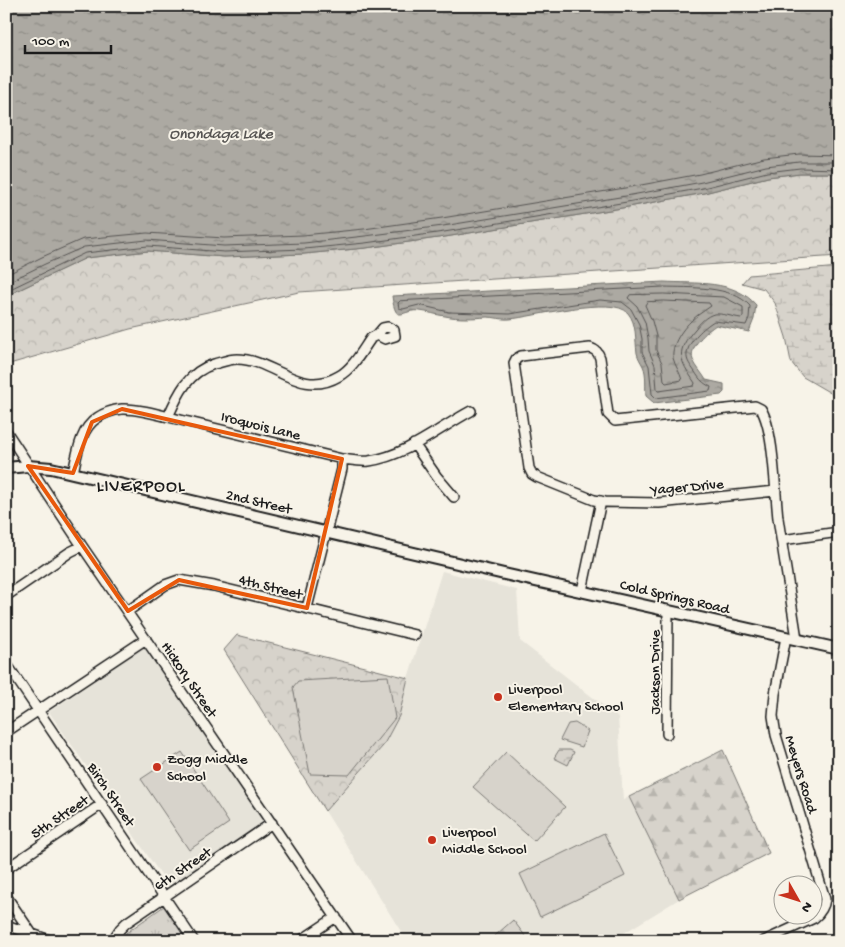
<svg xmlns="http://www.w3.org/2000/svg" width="845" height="947" font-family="'Gochi Hand',sans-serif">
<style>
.built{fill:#e6e3d9}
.grass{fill:url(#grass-tufts);stroke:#7a7874}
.forest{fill:url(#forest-firs);stroke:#7a7874}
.wetland{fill:url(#wetland-marsh);stroke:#7a7874}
.park{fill:url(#park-crowns);stroke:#7a7874}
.pitch{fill:#d7d3cb;stroke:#7a7874}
.water{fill:url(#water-ripples);stroke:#72716c}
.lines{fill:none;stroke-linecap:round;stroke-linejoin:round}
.shore{stroke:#565452;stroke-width:1}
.minor-casing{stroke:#1c1c1c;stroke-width:12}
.major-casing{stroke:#1c1c1c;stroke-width:14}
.minor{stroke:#f7f3e8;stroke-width:9}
.major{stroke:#f7f3e8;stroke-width:10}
.marked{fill:none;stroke:#e8590c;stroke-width:4;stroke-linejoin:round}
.poi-dot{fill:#c8321e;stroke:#f7f3e8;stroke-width:2}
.labels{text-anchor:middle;stroke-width:4;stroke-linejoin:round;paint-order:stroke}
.street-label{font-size:15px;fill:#1c1c1c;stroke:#f7f3e8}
.poi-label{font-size:15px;fill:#1c1c1c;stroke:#f7f3e8;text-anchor:start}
.water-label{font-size:16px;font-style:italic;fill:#565452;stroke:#f7f3e8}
.quarter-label{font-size:18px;letter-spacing:1px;fill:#1c1c1c;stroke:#f7f3e8}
</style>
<defs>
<pattern id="grass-tufts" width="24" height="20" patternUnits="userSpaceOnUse" patternTransform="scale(1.25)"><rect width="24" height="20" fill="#d7d3cb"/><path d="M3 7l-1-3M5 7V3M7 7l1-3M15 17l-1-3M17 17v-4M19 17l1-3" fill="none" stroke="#b8b5ae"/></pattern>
<pattern id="forest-firs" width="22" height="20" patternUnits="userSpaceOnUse" patternTransform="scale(1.25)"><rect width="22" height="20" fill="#d7d3cb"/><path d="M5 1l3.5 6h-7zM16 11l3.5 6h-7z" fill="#b8b5ae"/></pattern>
<pattern id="wetland-marsh" width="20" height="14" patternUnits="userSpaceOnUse" patternTransform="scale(1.25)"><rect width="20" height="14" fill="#d7d3cb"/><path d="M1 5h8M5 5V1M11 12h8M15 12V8" fill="none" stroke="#b8b5ae"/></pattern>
<pattern id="park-crowns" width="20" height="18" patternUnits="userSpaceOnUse" patternTransform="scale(1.25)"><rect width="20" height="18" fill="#d7d3cb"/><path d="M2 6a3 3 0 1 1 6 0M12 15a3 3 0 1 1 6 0" fill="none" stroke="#b8b5ae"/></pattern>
<pattern id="water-ripples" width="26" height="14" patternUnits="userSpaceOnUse" patternTransform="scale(1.25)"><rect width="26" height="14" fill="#aca9a2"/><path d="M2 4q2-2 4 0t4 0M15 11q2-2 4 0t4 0" fill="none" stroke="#8b8983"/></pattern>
</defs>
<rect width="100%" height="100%" fill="#f7f3e8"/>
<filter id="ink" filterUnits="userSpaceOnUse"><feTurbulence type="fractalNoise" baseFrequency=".02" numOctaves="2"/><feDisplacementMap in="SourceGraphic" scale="10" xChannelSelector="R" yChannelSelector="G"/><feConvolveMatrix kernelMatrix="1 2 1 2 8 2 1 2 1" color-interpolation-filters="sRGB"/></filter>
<g filter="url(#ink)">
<path class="built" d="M 442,571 L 517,590 L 520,641 L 618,717 L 623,800 L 629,797 L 679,899 L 611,941 L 529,941 L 513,920 L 489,941 L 407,941 L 325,811 L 383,746 L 399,716 L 408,678 Z
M 145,646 L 265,822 L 170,888 L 49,712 Z"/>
<path class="grass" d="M 164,906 L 189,941 L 123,941 L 126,933 Z"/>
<path class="forest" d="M 723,750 L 769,853 L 679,899 L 629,797 Z
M 513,920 L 529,941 L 489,941 Z"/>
<path class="wetland" d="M 839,267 L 839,398 L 803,377 L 791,362 L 786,337 L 775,303 L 764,289 L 742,283 L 749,275 Z"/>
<path class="park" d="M 800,173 L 839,173 L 839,256 L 299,292 L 130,329 L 6,365 L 6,296 L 86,258 L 148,251 L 224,257 L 304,254 L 366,248 L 445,237 L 628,207 L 704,193 L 768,177 Z
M 237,635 L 408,678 L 399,716 L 383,746 L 325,811 L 224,650 Z
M 559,750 L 570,750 L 574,752 L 568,765 L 554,758 Z"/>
<path class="pitch" d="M 388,676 L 395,718 L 349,775 L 310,774 L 293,687 L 298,681 Z
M 575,723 L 588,731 L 582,747 L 560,740 L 568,724 Z
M 182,752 L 229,823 L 189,850 L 141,779 Z
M 506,752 L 565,807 L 534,841 L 473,787 Z
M 604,833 L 625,876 L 540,917 L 520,874 Z"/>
<path class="water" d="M 6,6 L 839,6 L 839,173 L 800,173 L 768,177 L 704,193 L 628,207 L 445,237 L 366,248 L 304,254 L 224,257 L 148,251 L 86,258 L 6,296 Z
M 664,282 C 695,284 734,279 756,305 L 754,319 L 749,332 L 716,325 C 707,331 688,347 693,360 C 696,367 702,373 706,380 L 724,384 L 724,392 L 721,395 L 654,403 L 646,396 C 645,388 647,374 643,366 C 641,362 638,358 637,353 C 635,339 637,324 628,313 C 613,295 532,317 510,319 C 502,320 495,317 487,317 C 473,318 459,319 445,316 C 437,315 428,312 420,311 C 403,308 396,327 392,296 Z"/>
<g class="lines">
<path class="shore" d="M 6,275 L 42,257 L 83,239 L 147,233 L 224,238 L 303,235 L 364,229 L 442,218 L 625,188 L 700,174 L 764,158 L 799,154 L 839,155
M 6,283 L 45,264 L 84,247 L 147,240 L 224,246 L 304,243 L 365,236 L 443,226 L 626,196 L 702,182 L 766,166 L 799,162 L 839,162
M 664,287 C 690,288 732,285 750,306 L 749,318 L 746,325 L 714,321 C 704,327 688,341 687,354 C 686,361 691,366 695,372 C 700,380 703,383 711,387 L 710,391 L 656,398 L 652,394 L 649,366 L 642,352 L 642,339 L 639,324 L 631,309 L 622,302 L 600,300 L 509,314 L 449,312 L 419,305 L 403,309 L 399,308 L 398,303 L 400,301 Z
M 6,291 L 85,253 L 148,246 L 224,252 L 304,249 L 365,243 L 444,232 L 627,202 L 703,188 L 767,172 L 800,168 L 839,169
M 664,294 L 724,297 L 743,307 L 743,317 L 741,318 C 733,317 722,313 714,314 C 706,316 700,323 695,329 C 675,352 679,359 695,383 L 694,386 L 659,391 L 657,389 L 655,365 L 649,351 L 648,338 L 645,322 L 637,306 L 628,298 L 630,295 Z
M 664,301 L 709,303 L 711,306 C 707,309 702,312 698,315 C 686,324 671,342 673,358 C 675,366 680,372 682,380 L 666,383 L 664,381 L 662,363 L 656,350 L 656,336 L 652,321 L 645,305 L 647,302 Z"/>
<defs>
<path id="minor" d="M 388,327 L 394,330 L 395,336 L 385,339 L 377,335 L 383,328 Z
M 168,417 C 178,394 188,372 214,364 C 222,362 229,359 237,359 C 274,359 300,399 339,376 C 353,368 362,351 371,338 L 377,335
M 6,431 L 82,546 L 352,941
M 414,444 L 437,477 L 454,497
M 73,473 C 77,455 80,429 97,418 C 104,413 113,410 122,409 C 142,408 173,419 193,423 C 243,435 293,447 342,459 C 351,460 360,462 369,461 C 406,456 439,428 471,411
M 776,491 L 659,503 L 605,502 L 594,500 L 537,477 L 532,474 L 529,468 L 514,363 L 516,359 L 521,356 L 590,348 C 596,350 598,352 600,358 L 608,414 L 615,421 L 755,406 L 761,409 C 774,430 775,492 778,518 C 784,559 791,599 797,639
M 782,540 L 839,532
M 582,591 L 601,501
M 6,596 L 70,552 L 82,546
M 307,608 L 342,469 L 342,459
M 128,611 L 165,585 L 179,580 L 214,586 L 415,635
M 6,663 L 194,941
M 6,732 L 146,639
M 667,734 L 668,610
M 6,869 L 102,804
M 6,896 L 32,934
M 6,925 L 52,941
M 112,941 L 120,929 L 126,923 L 272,823
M 300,941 L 336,917
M 764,941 L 814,918 C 820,913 824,908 825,899 L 776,735 L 773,716 L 775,694 L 786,637"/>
<path id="major" d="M 6,468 L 28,466 L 51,468 L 504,574 L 839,649"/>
</defs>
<use href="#minor" class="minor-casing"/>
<use href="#major" class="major-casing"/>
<use href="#minor" class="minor"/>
<use href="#major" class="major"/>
</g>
</g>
<path class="marked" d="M 122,409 L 342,459 L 307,608 L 179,580 L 128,611 L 28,466 L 73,473 L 92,422 Z"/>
<g class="poi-dot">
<circle cx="498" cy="697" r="5"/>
<circle cx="157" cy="767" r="5"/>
<circle cx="432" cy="840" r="5"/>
</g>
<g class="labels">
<g class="street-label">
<text transform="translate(261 425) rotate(14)" y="5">Iroquois Lane</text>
<text transform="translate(687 486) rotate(-5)" y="5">Yager Drive</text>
<text transform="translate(259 501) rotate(13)" y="5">2nd Street</text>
<text transform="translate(271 586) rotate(14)" y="5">4th Street</text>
<text transform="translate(675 596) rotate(13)" y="5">Cold Springs Road</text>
<text transform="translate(654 672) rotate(-90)" y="5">Jackson Drive</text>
<text transform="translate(190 679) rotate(56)" y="5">Hickory Street</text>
<text transform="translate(802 774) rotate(73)" y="5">Meyers Road</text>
<text transform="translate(112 794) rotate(56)" y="5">Birch Street</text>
<text transform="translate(59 816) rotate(-34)" y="5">5th Street</text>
<text transform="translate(182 868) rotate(-34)" y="5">6th Street</text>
</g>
<g class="poi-label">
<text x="508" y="693">Liverpool<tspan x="508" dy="17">Elementary School</tspan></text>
<text x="167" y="763">Zogg Middle<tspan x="167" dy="17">School</tspan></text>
<text x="442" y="836">Liverpool<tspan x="442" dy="17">Middle School</tspan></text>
</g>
<g class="water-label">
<text x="221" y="138">Onondaga Lake</text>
</g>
<g class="quarter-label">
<text x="141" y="491">LIVERPOOL</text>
</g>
</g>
<rect width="845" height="947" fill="none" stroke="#f7f3e8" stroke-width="25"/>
<rect x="12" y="12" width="820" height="922" fill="none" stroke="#1c1c1c" stroke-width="2" filter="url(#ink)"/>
<g transform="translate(798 900) rotate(129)"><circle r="24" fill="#f7f3e8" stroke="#9f9d96"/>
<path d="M0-4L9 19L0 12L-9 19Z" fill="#c8321e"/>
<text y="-8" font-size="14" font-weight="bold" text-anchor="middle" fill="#1c1c1c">N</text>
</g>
<path d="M25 45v8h86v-8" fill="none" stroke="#1c1c1c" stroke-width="2.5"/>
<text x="32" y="45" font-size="15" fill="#1c1c1c" stroke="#f7f3e8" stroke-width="4" paint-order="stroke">100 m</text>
</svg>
